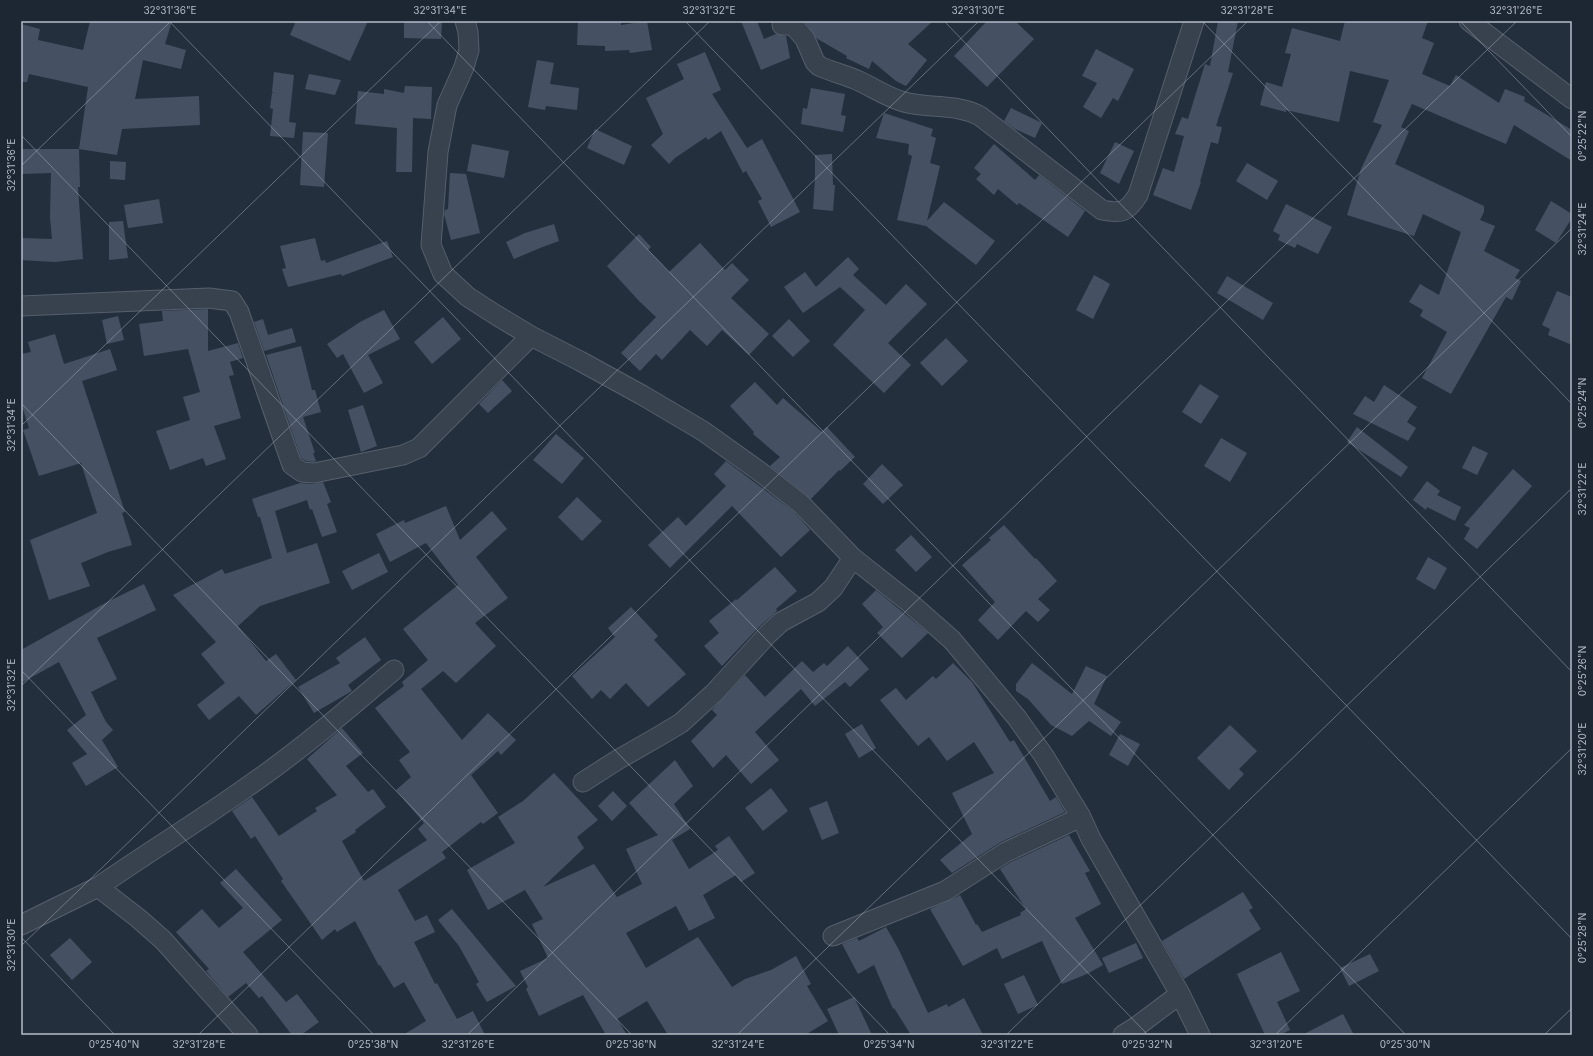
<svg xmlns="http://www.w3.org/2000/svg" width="1593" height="1056" font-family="Inter,sans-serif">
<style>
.building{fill:#455162}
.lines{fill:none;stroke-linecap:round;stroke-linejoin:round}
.street-casing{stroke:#565f6c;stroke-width:21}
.street{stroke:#38414e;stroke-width:19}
.ticks{fill:none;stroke:#b4bcc9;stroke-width:1;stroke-opacity:0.45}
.neatline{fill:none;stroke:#b4bcc9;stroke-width:1.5}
.ticks-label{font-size:10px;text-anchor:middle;fill:#b4bcc9}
</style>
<rect width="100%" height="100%" fill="#242f3e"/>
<path class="building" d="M 90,21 L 172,21 L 165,44 L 186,50 L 181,69 L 143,60 L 135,99 L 199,96 L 200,125 L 122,129 L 117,155 L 79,149 L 80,187 L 78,187 L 83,259 L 55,262 L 21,260 L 21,238 L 52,239 L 50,217 L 51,173 L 21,174 L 21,149 L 79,149 L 88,87 L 29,74 L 27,82 L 21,82 L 21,24 L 40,29 L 38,40 L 83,50 Z
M 296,21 L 368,21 L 350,61 L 290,35 Z
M 404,21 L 442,21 L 441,39 L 404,38 Z
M 578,21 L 621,21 L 621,25 L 647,21 L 652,50 L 630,53 L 629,50 L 605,51 L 605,46 L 577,45 Z
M 741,21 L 757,21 L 764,39 L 776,34 L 786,36 L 790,58 L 761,70 Z
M 804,21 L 933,21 L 908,44 L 927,60 L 906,86 L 896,81 L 872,61 L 869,69 L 846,58 L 847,56 L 816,38 Z
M 987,21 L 1015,21 L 1034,39 L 987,87 L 954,56 Z
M 1218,21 L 1238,21 L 1228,72 L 1233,73 L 1216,126 L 1222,127 L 1218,144 L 1211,142 L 1200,182 L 1201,182 L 1191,210 L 1153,195 L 1163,168 L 1174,172 L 1184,136 L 1175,134 L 1182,117 L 1188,119 L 1205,64 L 1210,66 Z
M 1345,21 L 1428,21 L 1422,38 L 1434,43 L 1422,74 L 1450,86 L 1456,75 L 1499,103 L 1505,89 L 1525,97 L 1524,101 L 1572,130 L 1572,161 L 1514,125 L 1506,144 L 1412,104 L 1401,127 L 1409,131 L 1395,164 L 1484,206 L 1484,212 L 1480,220 L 1495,226 L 1484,251 L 1520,270 L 1515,278 L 1521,281 L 1512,300 L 1506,297 L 1451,394 L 1422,378 L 1447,332 L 1420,316 L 1423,310 L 1409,302 L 1420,284 L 1439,295 L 1461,232 L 1423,214 L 1414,236 L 1347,215 L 1361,169 L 1382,125 L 1373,122 L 1389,80 L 1350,71 L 1339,122 L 1286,110 L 1286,112 L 1260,105 L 1266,82 L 1282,87 L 1291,54 L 1285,53 L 1292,28 L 1340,41 Z
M 1096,49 L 1134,69 L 1118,101 L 1113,98 L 1101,118 L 1083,107 L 1097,83 L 1082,76 Z
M 705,52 L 721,90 L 712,94 L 747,148 L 762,139 L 800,212 L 771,227 L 758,201 L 762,199 L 746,171 L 743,173 L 721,131 L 708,140 L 706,137 L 675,158 L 669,164 L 651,145 L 663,134 L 646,98 L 684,79 L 677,64 Z
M 537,60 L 554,63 L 550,84 L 579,88 L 577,110 L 546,106 L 545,110 L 528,107 Z
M 274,72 L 294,75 L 289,122 L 296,123 L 294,138 L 270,136 L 273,109 L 270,108 L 272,93 L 274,93 L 272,92 Z
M 309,74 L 341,80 L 335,95 L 305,89 Z
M 405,86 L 432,87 L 431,119 L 413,118 L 412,172 L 396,172 L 397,128 L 355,124 L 358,91 L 384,94 L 384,89 L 404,93 Z
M 811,88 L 845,94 L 841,115 L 846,116 L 843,132 L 801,124 L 803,108 L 807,109 Z
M 1011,108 L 1042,123 L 1035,138 L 1015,129 L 1004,121 Z
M 884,113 L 933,129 L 931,136 L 936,138 L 930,163 L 940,166 L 927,221 L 944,202 L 995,241 L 976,265 L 926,226 L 897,220 L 912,156 L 908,154 L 909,144 L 876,138 Z
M 595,129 L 632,146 L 624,165 L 587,148 Z
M 303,132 L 328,133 L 324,187 L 300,185 Z
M 1115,142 L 1134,151 L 1119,184 L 1100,173 Z
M 472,144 L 509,151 L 504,178 L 467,171 Z
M 994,144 L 1035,180 L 1039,175 L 1085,211 L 1068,237 L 1019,203 L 1017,205 L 998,189 L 994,195 L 976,179 L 981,174 L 974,168 Z
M 832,154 L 833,185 L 835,185 L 833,211 L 813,209 L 815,179 L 815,155 Z
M 110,161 L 126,162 L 125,180 L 110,179 Z
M 1247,163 L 1278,181 L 1267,200 L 1236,181 Z
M 450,173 L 466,174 L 480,233 L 451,240 L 444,214 L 445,210 L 448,209 Z
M 159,199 L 163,223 L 128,228 L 124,205 Z
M 1551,201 L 1572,214 L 1572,218 L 1556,243 L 1535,230 Z
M 1286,204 L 1332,227 L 1318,254 L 1297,244 L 1295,248 L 1278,240 L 1280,235 L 1273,231 Z
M 123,221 L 128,258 L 109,260 L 109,222 Z
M 554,224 L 559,241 L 540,248 L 514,259 L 506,242 L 525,233 Z
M 639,234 L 651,247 L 648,250 L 669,272 L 700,243 L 725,270 L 732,263 L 749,280 L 731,298 L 769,334 L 749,355 L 722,330 L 707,346 L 690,330 L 662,360 L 656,354 L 640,371 L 621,353 L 656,317 L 639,301 L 607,266 Z
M 315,238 L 321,261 L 325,260 L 326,263 L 387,241 L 393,257 L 342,276 L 341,274 L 288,287 L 282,269 L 286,268 L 280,246 Z
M 848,257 L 859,269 L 853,275 L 886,305 L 906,284 L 927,304 L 888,343 L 911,365 L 884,393 L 833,345 L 865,310 L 840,287 L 803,313 L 784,287 L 805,272 L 816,287 Z
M 1094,275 L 1110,284 L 1093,319 L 1076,310 Z
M 1227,276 L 1273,303 L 1263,320 L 1217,293 Z
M 1557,291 L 1572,297 L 1572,345 L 1548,335 L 1550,329 L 1542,325 Z
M 208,309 L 208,351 L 238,343 L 243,358 L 230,362 L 234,375 L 229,376 L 241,418 L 214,426 L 226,459 L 206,466 L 203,458 L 170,470 L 156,431 L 190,420 L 183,397 L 200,392 L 188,349 L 144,356 L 139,324 L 163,321 L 162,311 Z
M 384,310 L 400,339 L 368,355 L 383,383 L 364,393 L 343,354 L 337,358 L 327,344 L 360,322 Z
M 118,316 L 124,340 L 107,344 L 102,320 Z
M 443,317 L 461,339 L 432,364 L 414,342 Z
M 263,319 L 268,335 L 292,328 L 296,342 L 264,351 L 254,322 Z
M 789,319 L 810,341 L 793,357 L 772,336 Z
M 55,334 L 64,364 L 110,349 L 117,370 L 82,381 L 125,512 L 122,513 L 132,545 L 108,552 L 81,563 L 90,586 L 49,600 L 30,540 L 97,513 L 81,463 L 39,476 L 23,430 L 29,428 L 21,403 L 21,354 L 31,352 L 28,342 Z
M 946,338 L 968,361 L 942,386 L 920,363 Z
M 301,346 L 312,390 L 315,390 L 321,412 L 303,417 L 315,453 L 313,453 L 316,461 L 313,462 L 306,461 L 301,458 L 266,355 Z
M 502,380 L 512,391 L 488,413 L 479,404 Z
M 755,382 L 777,405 L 783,398 L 822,432 L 827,427 L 855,457 L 840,471 L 839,470 L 811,499 L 770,466 L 780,457 L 753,434 L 754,432 L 730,406 Z
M 1200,384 L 1219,396 L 1201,424 L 1182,412 Z
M 1384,385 L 1417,407 L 1407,422 L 1416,428 L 1408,441 L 1353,414 L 1365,396 L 1374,402 Z
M 363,405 L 377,446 L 361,452 L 348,410 Z
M 1357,427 L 1408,467 L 1401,477 L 1347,442 Z
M 556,434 L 584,458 L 562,484 L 533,460 Z
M 1221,438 L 1247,453 L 1230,482 L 1204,466 Z
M 1473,446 L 1488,453 L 1477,475 L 1462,468 Z
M 726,461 L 794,512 L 810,530 L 781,557 L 732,506 L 670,568 L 648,545 L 678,517 L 686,526 L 726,486 L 714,474 Z
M 882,464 L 903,485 L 883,504 L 863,484 Z
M 1513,469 L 1532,486 L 1477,549 L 1464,539 L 1470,528 L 1464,525 Z
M 1427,481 L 1440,491 L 1437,495 L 1461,507 L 1455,521 L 1427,507 L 1426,510 L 1413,500 Z
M 323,482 L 331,502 L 327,504 L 337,532 L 322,537 L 312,509 L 310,510 L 307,500 L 275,511 L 287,553 L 317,543 L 330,583 L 260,606 L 238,626 L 266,661 L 276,654 L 296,680 L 256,715 L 239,696 L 209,720 L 197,705 L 225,683 L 201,654 L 216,642 L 173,595 L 222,569 L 225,574 L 272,558 L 260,517 L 258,517 L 252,499 L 300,483 L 313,484 Z
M 577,497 L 602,521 L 582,541 L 558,517 Z
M 446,506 L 460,540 L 492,511 L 507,529 L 476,557 L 508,598 L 475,623 L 496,646 L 456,683 L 443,671 L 421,689 L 462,740 L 488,713 L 516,740 L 501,755 L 498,751 L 471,775 L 498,813 L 483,824 L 481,822 L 442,852 L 446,858 L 398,890 L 415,921 L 427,915 L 435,932 L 414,942 L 435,984 L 437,983 L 457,1019 L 473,1011 L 485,1035 L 403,1035 L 426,1021 L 404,982 L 394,988 L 380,965 L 379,966 L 355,921 L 337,932 L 335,929 L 322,940 L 281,881 L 283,879 L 255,836 L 251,839 L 232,811 L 252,797 L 279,836 L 317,811 L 315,808 L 337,795 L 307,759 L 342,728 L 363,753 L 346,766 L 368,792 L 373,789 L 386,807 L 355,830 L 356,832 L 342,841 L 364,881 L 427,840 L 418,829 L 424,823 L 396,790 L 411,777 L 399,760 L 410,752 L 375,708 L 404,686 L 402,682 L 428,660 L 403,629 L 458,585 L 426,543 L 390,562 L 376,534 L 404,520 L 405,523 Z
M 1004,525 L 1035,559 L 1036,558 L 1057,581 L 1038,599 L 1050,610 L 1038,622 L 1026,611 L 998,640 L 978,620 L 995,602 L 962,565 L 991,540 L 989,538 Z
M 911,535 L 932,557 L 916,572 L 895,550 Z
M 379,553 L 388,572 L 352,590 L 342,571 Z
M 1428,557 L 1447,568 L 1435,590 L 1416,579 Z
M 775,567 L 797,591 L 776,609 L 777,611 L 760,626 L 722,666 L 704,646 L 719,633 L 709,621 L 736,599 L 737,600 Z
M 144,584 L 156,610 L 97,638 L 117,679 L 91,692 L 106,722 L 113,730 L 102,740 L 118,767 L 86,786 L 72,763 L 87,754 L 67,730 L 86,715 L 59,662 L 21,683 L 21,650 L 105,603 Z
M 876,590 L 928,633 L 902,658 L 877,633 L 883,627 L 862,604 Z
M 631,607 L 658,636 L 654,640 L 686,674 L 648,707 L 626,683 L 610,699 L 601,690 L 592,699 L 572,676 L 615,637 L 608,628 Z
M 365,637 L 381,660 L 348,685 L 352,691 L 314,713 L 298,687 L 340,663 L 336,658 Z
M 848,646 L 869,669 L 850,687 L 845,682 L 815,706 L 801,689 L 755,732 L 779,760 L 751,784 L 726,755 L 713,768 L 691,741 L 717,715 L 712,710 L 745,675 L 765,697 L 802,661 L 813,672 L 824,663 L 827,666 Z
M 953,663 L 972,682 L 1010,742 L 1014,740 L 1050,801 L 1056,797 L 1065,812 L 1001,842 L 952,873 L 940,860 L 972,834 L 952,793 L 994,773 L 974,742 L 947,761 L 929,737 L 918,746 L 880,700 L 896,688 L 906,700 L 933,676 L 936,679 Z
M 1032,663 L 1072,694 L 1086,666 L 1107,676 L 1094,704 L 1121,722 L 1111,736 L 1089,721 L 1072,736 L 1051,725 L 1028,699 L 1016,691 L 1016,684 Z
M 862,724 L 876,748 L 859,758 L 845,734 Z
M 1230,725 L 1257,751 L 1239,769 L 1244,774 L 1229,790 L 1197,758 Z
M 1120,734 L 1140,744 L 1128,766 L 1109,755 Z
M 675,760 L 693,786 L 674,804 L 690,829 L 672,840 L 689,869 L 718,850 L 715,846 L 729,836 L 755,873 L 741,882 L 736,875 L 703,895 L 715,918 L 689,931 L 676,906 L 626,933 L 646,968 L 698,937 L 732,987 L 745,979 L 771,970 L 796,956 L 811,984 L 807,986 L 828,1021 L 805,1035 L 668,1035 L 647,1001 L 617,1019 L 627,1035 L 606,1035 L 583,995 L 539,1016 L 526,989 L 528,987 L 520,971 L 548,958 L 532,924 L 543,919 L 525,890 L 488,910 L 467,870 L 515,843 L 498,817 L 523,801 L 554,773 L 598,820 L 577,837 L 584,848 L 543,887 L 594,864 L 617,897 L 642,884 L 626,849 L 658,835 L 629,803 Z
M 771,788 L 788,811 L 763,831 L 745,808 Z
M 613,791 L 627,806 L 612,821 L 598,806 Z
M 827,801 L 839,833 L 822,840 L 809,808 Z
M 1069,835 L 1090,871 L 1085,873 L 1101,904 L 1075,918 L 1103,965 L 1087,974 L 1062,984 L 1042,941 L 1002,959 L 997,948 L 963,966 L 930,909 L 960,895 L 976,925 L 977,924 L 982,932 L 1021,915 L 1020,913 L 1026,909 L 1000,869 L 1011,862 Z
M 236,869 L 282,920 L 243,952 L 286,1002 L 297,994 L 319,1022 L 301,1035 L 292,1035 L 262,996 L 259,998 L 246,983 L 228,997 L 206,971 L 209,969 L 176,932 L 202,909 L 219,928 L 243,908 L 220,883 Z
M 1243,892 L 1253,908 L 1249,910 L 1261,929 L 1184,979 L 1162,941 Z
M 452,909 L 516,986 L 487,1002 L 476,984 L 479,982 L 459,946 L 438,920 Z
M 886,927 L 899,950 L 928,1013 L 947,1004 L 948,1007 L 964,998 L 983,1035 L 911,1035 L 894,1008 L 893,1009 L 874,965 L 858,974 L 842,944 L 857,938 L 859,941 Z
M 70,938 L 92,962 L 72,980 L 50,955 Z
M 1136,943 L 1143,958 L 1109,973 L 1102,958 Z
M 1281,952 L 1300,991 L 1277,1002 L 1290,1030 L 1280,1035 L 1265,1035 L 1237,974 Z
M 1370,954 L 1379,971 L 1349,986 L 1340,968 Z
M 1024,975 L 1038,1005 L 1018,1014 L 1004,984 Z
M 854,997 L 872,1035 L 839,1035 L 827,1009 Z
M 1343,1014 L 1354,1035 L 1302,1035 Z"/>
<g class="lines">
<defs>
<path id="street" d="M 465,21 L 468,32 L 469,50 L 464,67 L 447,105 L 438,152 L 431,245 L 443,274 L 468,297 L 496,315 L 531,336 L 580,361 L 642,395 L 703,431 L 759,471 L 801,504 L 853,558 L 910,603 L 952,640 L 1017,718 L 1044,756 L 1081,817 L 1091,839 L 1180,994 L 1200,1035
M 1469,21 L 1572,99
M 782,25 L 793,25 L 805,39 L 815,62 L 819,66 C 832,72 846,75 859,81 C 874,88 889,98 904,102 C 931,109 955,103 980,116 L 1102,210 C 1122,214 1127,212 1138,195 L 1194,21
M 21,306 L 209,298 L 232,301 L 239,312 L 292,465 L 302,472 L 314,473 L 403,455 L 419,448 L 531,336
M 583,782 L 619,759 L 661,735 L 681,723 L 714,693 L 768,634 L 781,622 L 818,602 L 833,588 L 853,558
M 98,887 C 147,853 198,822 247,787 C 298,752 346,711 394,670
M 21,925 L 98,887 L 138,918 L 163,940 L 248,1035
M 833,936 L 945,891 L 1006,852 L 1081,817
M 1123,1035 L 1136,1027 L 1180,994"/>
</defs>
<use href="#street" class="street-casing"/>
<use href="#street" class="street"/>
</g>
<path class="ticks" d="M 169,21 L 1148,1035M 427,21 L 1406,1035M 685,21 L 1572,939M 944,21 L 1572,672M 1202,21 L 1572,404M 1460,21 L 1572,137M 21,135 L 890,1035M 21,166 L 171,21M 21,403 L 632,1035M 21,426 L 441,21M 21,670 L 374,1035M 21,686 L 710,21M 21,937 L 115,1035M 21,946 L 979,21M 198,1035 L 1248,21M 467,1035 L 1517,21M 737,1035 L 1572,228M 1006,1035 L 1572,488M 1275,1035 L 1572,748M 1544,1035 L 1572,1008"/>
<rect width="1593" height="1056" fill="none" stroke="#1d2633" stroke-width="44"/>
<rect x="22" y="22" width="1549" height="1012" class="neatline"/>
<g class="ticks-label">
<text x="170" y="14">32°31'36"E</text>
<text x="440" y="14">32°31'34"E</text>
<text x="709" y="14">32°31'32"E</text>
<text x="978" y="14">32°31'30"E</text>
<text x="1247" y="14">32°31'28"E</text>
<text x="1516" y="14">32°31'26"E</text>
<text transform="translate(1582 136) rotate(-90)" y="4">0°25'22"N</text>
<text transform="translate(11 165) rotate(-90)" y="4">32°31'36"E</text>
<text transform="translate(1582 229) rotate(-90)" y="4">32°31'24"E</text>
<text transform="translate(1582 403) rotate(-90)" y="4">0°25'24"N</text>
<text transform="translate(11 425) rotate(-90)" y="4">32°31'34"E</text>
<text transform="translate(1582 489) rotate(-90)" y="4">32°31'22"E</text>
<text transform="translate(1582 671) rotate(-90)" y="4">0°25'26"N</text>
<text transform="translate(11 685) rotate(-90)" y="4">32°31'32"E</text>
<text transform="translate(1582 749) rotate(-90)" y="4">32°31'20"E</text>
<text transform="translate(1582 938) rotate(-90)" y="4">0°25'28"N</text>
<text transform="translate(11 945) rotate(-90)" y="4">32°31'30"E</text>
<text x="114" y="1048">0°25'40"N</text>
<text x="199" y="1048">32°31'28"E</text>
<text x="373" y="1048">0°25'38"N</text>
<text x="468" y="1048">32°31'26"E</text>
<text x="631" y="1048">0°25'36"N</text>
<text x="738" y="1048">32°31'24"E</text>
<text x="889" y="1048">0°25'34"N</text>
<text x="1007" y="1048">32°31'22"E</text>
<text x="1147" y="1048">0°25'32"N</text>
<text x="1276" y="1048">32°31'20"E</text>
<text x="1405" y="1048">0°25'30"N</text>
</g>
</svg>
